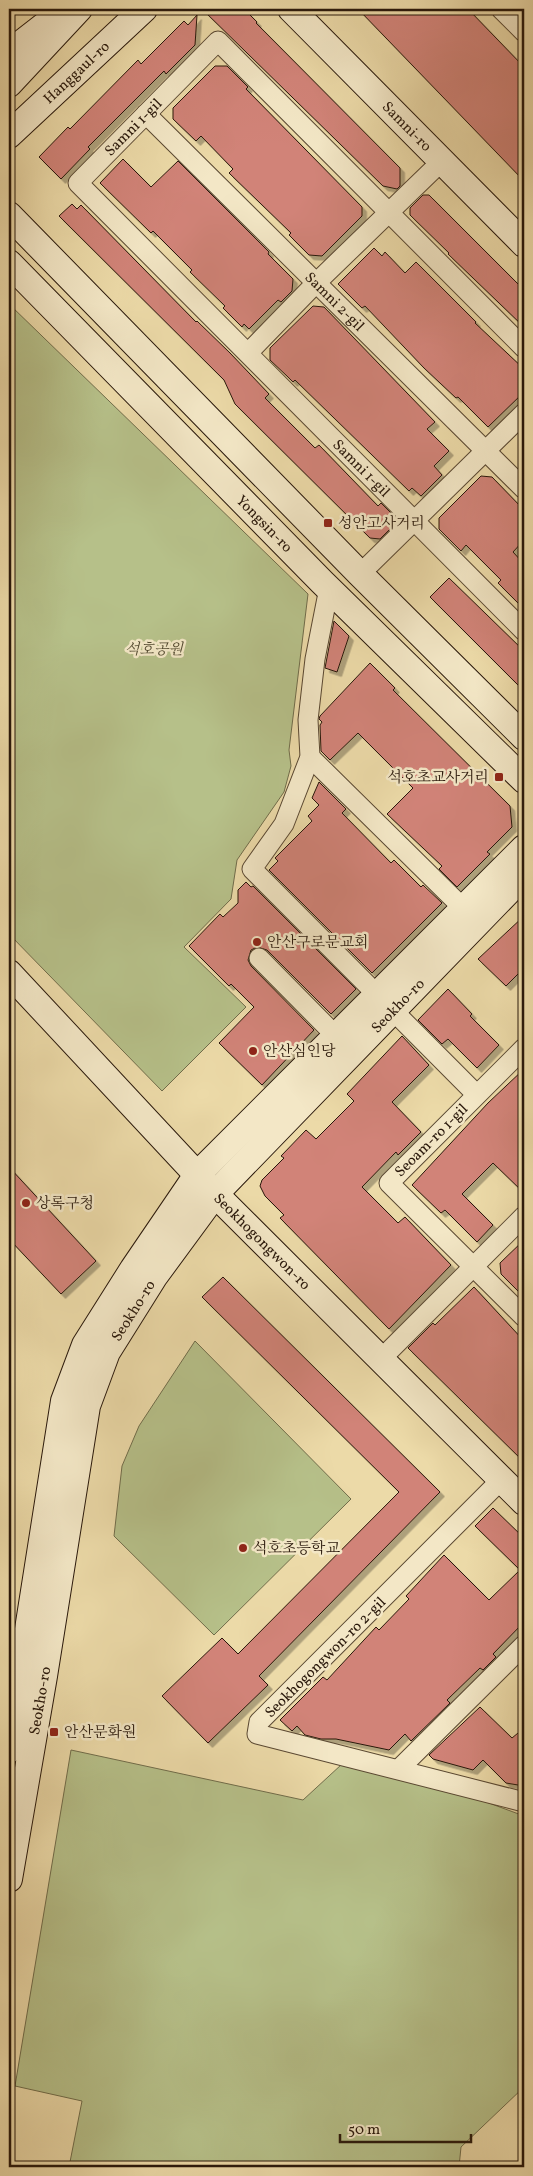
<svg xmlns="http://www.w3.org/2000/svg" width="533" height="2176" font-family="Vollkorn,'Noto Serif KR',serif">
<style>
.green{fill:#b6c089;stroke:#706c4a}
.building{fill:#d18378;stroke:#29180b;filter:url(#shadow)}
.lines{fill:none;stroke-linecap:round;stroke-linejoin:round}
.street-casing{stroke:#5a4832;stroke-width:21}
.secondary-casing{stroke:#29180b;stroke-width:28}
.street{stroke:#f3e7c6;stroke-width:19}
.secondary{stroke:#f3e7c6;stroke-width:26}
.poi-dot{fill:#8f2418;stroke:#f3e7c6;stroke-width:2}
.labels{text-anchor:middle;stroke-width:5;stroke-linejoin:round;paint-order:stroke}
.street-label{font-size:15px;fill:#29180b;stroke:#f3e7c6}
.poi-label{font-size:15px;fill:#29180b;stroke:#f3e7c6;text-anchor:start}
.park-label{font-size:15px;font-style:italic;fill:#534a31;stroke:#f3e7c6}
</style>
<defs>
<filter id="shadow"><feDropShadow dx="4.5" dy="4.5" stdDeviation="0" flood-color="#0004"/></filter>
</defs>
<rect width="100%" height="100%" fill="#ecdaa8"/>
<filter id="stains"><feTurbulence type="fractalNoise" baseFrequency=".004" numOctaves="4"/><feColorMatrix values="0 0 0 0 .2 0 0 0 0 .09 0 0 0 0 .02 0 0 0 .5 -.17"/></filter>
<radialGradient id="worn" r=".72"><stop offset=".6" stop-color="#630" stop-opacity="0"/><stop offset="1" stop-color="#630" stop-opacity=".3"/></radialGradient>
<path class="green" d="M 9,304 L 308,594 L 289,750 L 291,766 L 284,792 L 237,860 L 231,899 L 184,947 L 246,1007 L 162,1091 L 9,934 Z
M 195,1341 L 351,1499 L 214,1635 L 114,1536 L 122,1466 L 139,1426 Z
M 71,1750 L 303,1800 L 354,1753 L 524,1816 L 524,2087 L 461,2147 L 459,2167 L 69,2167 L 82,2101 L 15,2086 Z"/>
<path class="building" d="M 202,9 L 244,9 L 257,22 L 256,23 L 400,168 L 400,186 L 397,189 L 383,186 Z
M 358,9 L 468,9 L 524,67 L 524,181 Z
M 197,15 L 195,45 L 166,74 L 164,71 L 88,147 L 90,149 L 61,179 L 39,157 L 68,127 L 70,129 L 138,60 L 141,64 L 184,21 L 188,25 Z
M 215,66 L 227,66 L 248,87 L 246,89 L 362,207 L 362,216 L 322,256 L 309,255 L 289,235 L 291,233 L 229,173 L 233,169 L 201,136 L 196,141 L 173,119 L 173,108 Z
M 123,159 L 151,187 L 178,161 L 269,252 L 268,254 L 293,279 L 292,291 L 281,302 L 278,300 L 249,329 L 244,324 L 242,327 L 223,308 L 225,306 L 190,272 L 192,270 L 153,231 L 151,233 L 100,183 Z
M 423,195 L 429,195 L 524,290 L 524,327 L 448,254 L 449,253 L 410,215 L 410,208 Z
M 72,204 L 77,209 L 81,205 L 196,322 L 197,321 L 230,353 L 269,394 L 265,398 L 315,448 L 319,445 L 378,506 L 381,503 L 396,518 L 396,523 L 380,539 L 370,538 L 235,404 L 224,380 L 59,216 Z
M 374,248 L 382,256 L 385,252 L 405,273 L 416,262 L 476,322 L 475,323 L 524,369 L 524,392 L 488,427 L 458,397 L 456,398 L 424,368 L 365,306 L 362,308 L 338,284 Z
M 313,306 L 324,307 L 435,422 L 427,429 L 449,451 L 434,466 L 442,475 L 421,496 L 412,488 L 409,491 L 295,380 L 293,382 L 287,376 L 270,360 L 270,348 Z
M 481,476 L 492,477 L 524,510 L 524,540 L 513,552 L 524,564 L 524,609 L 498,583 L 501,580 L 466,545 L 461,551 L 439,529 L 439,518 Z
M 449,578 L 524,651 L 524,691 L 430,597 Z
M 334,621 L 349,636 L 337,672 L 325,668 Z
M 370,663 L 395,688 L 393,690 L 510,806 L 512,827 L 487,852 L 490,854 L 457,887 L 439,869 L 442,866 L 387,814 L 413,788 L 358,733 L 330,760 L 321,751 L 320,725 L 322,722 L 319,719 L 320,716 Z
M 319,782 L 346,809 L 342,813 L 391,863 L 394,860 L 421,887 L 423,885 L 442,903 L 372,973 L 269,870 L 278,861 L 275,858 L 312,821 L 308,816 L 319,805 L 312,798 Z
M 246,882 L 251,887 L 253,886 L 356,989 L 331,1014 L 267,950 L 257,947 L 251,950 L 248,960 L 251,966 L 314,1030 L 262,1085 L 219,1043 L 254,1007 L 231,984 L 229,986 L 189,946 L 220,914 L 223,917 L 238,903 L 238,890 Z
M 524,916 L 524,968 L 506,986 L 478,959 Z
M 448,989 L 472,1014 L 470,1016 L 499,1045 L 477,1068 L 448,1039 L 442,1044 L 418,1020 Z
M 402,1036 L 429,1065 L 392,1102 L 421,1132 L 398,1155 L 396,1152 L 362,1187 L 398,1223 L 405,1217 L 451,1265 L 389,1329 L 280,1218 L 284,1215 L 265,1196 L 260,1186 L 262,1180 L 284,1158 L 281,1156 L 306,1130 L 316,1139 L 354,1101 L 347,1094 Z
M 524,1069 L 524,1193 L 493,1163 L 462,1194 L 493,1225 L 477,1242 L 445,1210 L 441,1213 L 412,1185 L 488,1103 Z
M 9,1167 L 96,1261 L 61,1294 L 9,1239 Z
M 524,1240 L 524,1297 L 501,1274 L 500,1263 Z
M 223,1277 L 440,1492 L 259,1676 L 268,1685 L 208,1743 L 162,1696 L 222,1638 L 238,1654 L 399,1492 L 202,1297 Z
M 474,1287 L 524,1341 L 524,1462 L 408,1348 L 433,1323 L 435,1325 Z
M 493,1508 L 524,1538 L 524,1622 L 493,1654 L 496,1657 L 483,1670 L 480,1668 L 447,1700 L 450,1703 L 411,1741 L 405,1734 L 389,1750 L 336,1739 L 321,1739 L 305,1735 L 297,1726 L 292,1731 L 280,1720 L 323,1677 L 327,1680 L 376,1627 L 379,1630 L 409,1599 L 406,1596 L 444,1555 L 489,1600 L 520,1570 L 475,1526 Z
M 480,1707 L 512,1738 L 524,1728 L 524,1779 L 518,1785 L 506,1783 L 483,1760 L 473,1770 L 433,1759 L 429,1755 Z"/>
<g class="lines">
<defs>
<g id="street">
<path d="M 501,9 L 524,32"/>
<path id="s1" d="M 146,114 L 524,489"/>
<path id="s2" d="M 524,348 L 218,41 L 78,183 L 524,631"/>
<path d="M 248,353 L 316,283 L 442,161"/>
<path d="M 360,574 L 524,413"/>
<path d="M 329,588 L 315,659 L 308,720 L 310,757 L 284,824 L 252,869 L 476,1094"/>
<path d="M 310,757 L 463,908"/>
<path d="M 259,958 L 336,1036"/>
<path d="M 524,1048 L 389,1183 L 524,1317"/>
<path d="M 382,1358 L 524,1216"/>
<path d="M 502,1479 L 259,1722 L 257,1734 L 524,1802"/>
<path d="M 399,1769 L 524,1645"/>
</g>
<g id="secondary">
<path id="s3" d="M 291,9 L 524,244"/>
<path d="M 9,53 L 54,18"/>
<path d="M 9,84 L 79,9"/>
<path id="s4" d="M 9,135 L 144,9"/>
<path d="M 9,215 L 360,574 L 524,737"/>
<path id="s5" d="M 9,263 L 322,582 L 524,780"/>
<path id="s6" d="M 9,973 L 215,1194 L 524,1502"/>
<path d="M 9,1750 L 64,1401 L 85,1345 L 133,1269 L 197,1175 L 524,848"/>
<path id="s7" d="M 9,1879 L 44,1676 L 87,1406 L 107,1352 L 154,1277 L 215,1194 L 524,875"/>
</g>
</defs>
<use href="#street" class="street-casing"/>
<use href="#secondary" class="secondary-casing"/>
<use href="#street" class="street"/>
<use href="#secondary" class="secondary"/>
</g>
<g class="poi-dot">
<rect x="323" y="518" width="10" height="10" rx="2.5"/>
<rect x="494" y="772" width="10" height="10" rx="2.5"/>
<circle cx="257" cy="942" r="5"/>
<circle cx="253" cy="1051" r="5"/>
<circle cx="26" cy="1203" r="5"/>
<circle cx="243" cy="1548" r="5"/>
<rect x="49" y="1727" width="10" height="10" rx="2.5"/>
</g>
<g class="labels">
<g class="street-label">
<text dy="5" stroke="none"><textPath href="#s4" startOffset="92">Hanggaul-ro</textPath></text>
<text dy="5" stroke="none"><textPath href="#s3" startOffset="165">Samni-ro</textPath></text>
<text transform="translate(133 127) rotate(-45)" y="5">Samni 1-gil</text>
<text dy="5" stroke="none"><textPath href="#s1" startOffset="266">Samni 2-gil</textPath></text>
<text dy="5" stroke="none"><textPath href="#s2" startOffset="1035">Samni 1-gil</textPath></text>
<text dy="5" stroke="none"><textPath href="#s5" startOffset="365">Yongsin-ro</textPath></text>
<text dy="5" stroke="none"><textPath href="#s7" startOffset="991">Seokho-ro</textPath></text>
<text transform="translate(431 1140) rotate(-45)" y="5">Seoam-ro 1-gil</text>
<text dy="5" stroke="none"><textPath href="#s6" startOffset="369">Seokhogongwon-ro</textPath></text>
<text dy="5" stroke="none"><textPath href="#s7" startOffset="586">Seokho-ro</textPath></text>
<text transform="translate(325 1657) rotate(-45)" y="5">Seokhogongwon-ro 2-gil</text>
<text dy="5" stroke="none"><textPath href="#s7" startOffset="181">Seokho-ro</textPath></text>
</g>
<g class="poi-label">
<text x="338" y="528">성안고사거리</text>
<text x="489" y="782" text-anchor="end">석호초교사거리</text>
<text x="267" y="947">안산구로문교회</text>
<text x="263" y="1056">안산심인당</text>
<text x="36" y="1208">상록구청</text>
<text x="253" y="1553">석호초등학교</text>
<text x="64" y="1737">안산문화원</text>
</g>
<g class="park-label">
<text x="154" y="654">석호공원</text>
</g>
</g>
<rect width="533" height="2176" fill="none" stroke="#ecdaa8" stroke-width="30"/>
<rect x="10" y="10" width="513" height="2156" fill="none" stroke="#29180b" stroke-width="2.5"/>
<rect x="15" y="15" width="503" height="2146" fill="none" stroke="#29180b"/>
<path d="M340 2134v8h131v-8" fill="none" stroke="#29180b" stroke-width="2.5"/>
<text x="348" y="2134" font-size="15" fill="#29180b" stroke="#f3e7c6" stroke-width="4" paint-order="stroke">50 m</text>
<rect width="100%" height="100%" filter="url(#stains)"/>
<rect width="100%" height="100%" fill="url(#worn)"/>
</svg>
